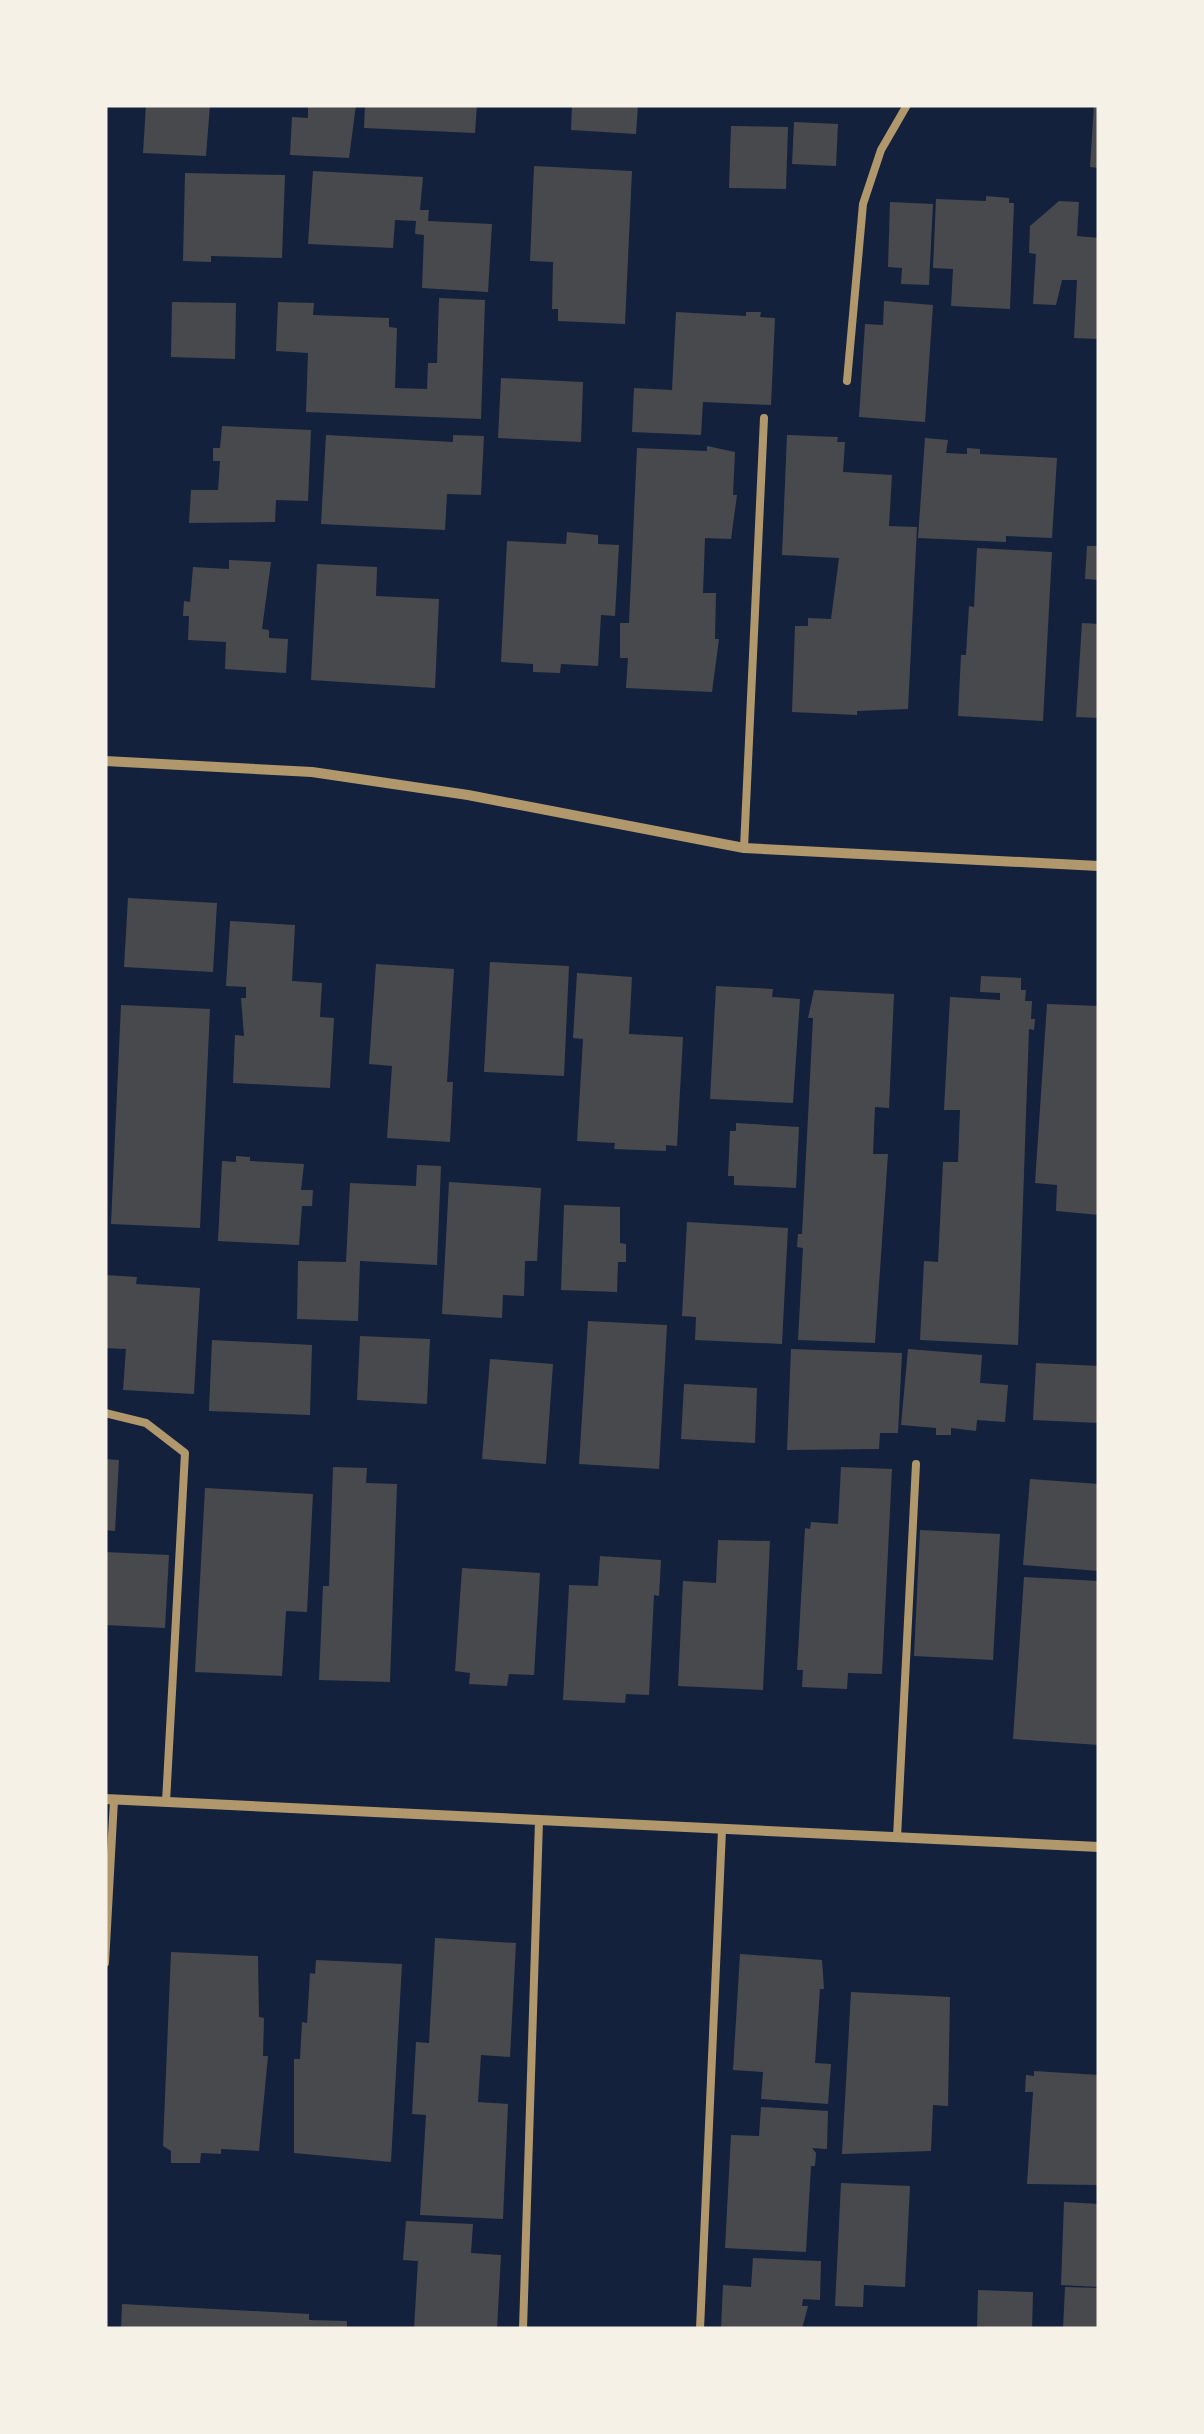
<svg xmlns="http://www.w3.org/2000/svg" width="1204" height="2434" font-family="Figtree,sans-serif">
<style>
.building{fill:#48494c}
.lines{fill:none;stroke-linecap:round;stroke-linejoin:round}
.service{stroke:#b1986c;stroke-width:8}
.minor{stroke:#b1986c;stroke-width:10}
</style>
<rect width="100%" height="100%" fill="#14213d"/>
<path class="building" d="M 146,105 L 210,105 L 206,156 L 143,153 Z
M 308,105 L 356,105 L 349,158 L 290,155 L 292,117 L 308,118 Z
M 365,105 L 477,105 L 475,133 L 364,128 Z
M 572,105 L 638,105 L 636,134 L 571,130 Z
M 1094,105 L 1099,105 L 1099,168 L 1090,167 Z
M 794,122 L 838,124 L 836,166 L 792,164 Z
M 731,126 L 788,127 L 786,189 L 729,188 Z
M 534,166 L 632,171 L 625,324 L 558,321 L 558,309 L 552,309 L 553,262 L 530,261 Z
M 313,171 L 423,177 L 420,210 L 429,210 L 428,221 L 492,224 L 488,292 L 422,288 L 424,235 L 415,234 L 416,221 L 395,220 L 393,248 L 308,244 Z
M 185,173 L 285,175 L 282,258 L 211,256 L 211,262 L 183,261 Z
M 986,196 L 1009,198 L 1009,203 L 1014,203 L 1010,309 L 951,306 L 953,269 L 933,268 L 936,199 L 986,201 Z
M 1059,201 L 1079,202 L 1077,236 L 1099,238 L 1099,339 L 1074,338 L 1077,280 L 1062,280 L 1056,305 L 1033,304 L 1036,254 L 1029,253 L 1030,226 Z
M 890,202 L 933,204 L 929,285 L 901,284 L 902,268 L 888,267 Z
M 439,298 L 485,300 L 481,419 L 306,412 L 308,353 L 276,351 L 278,302 L 314,303 L 313,315 L 389,318 L 389,327 L 397,328 L 395,388 L 427,389 L 428,363 L 437,363 Z
M 884,301 L 933,305 L 925,422 L 859,417 L 865,324 L 883,325 Z
M 172,302 L 236,303 L 235,359 L 171,357 Z
M 676,312 L 746,316 L 746,312 L 761,312 L 760,317 L 775,318 L 771,405 L 703,402 L 701,435 L 632,432 L 634,388 L 672,390 Z
M 501,378 L 583,382 L 581,442 L 498,438 Z
M 222,426 L 311,430 L 308,501 L 276,500 L 275,522 L 189,523 L 191,490 L 218,490 L 220,461 L 213,461 L 213,448 L 220,448 Z
M 326,435 L 453,442 L 453,435 L 484,436 L 481,495 L 447,494 L 445,530 L 321,524 Z
M 787,435 L 838,437 L 837,442 L 845,442 L 843,472 L 892,475 L 889,526 L 917,527 L 908,709 L 857,711 L 857,715 L 792,712 L 795,626 L 808,626 L 808,618 L 831,619 L 839,558 L 782,555 Z
M 925,438 L 948,440 L 946,453 L 967,454 L 967,448 L 980,449 L 980,454 L 1057,458 L 1052,538 L 1006,536 L 1006,542 L 918,538 Z
M 707,446 L 735,452 L 733,495 L 737,495 L 731,539 L 705,538 L 703,593 L 716,593 L 715,639 L 719,639 L 712,692 L 626,688 L 628,658 L 620,658 L 620,623 L 629,623 L 637,448 L 707,451 Z
M 567,532 L 598,535 L 598,544 L 619,545 L 615,616 L 601,615 L 598,666 L 561,664 L 560,673 L 533,672 L 533,664 L 501,662 L 507,541 L 566,544 Z
M 1087,546 L 1099,546 L 1099,580 L 1085,579 Z
M 977,548 L 1052,552 L 1043,721 L 958,716 L 961,655 L 966,655 L 969,606 L 974,607 Z
M 229,560 L 271,562 L 262,629 L 269,630 L 269,638 L 288,639 L 286,673 L 225,669 L 226,642 L 188,640 L 189,616 L 183,616 L 184,601 L 190,602 L 193,567 L 229,569 Z
M 317,564 L 377,567 L 376,596 L 439,599 L 435,688 L 311,680 Z
M 1082,623 L 1099,624 L 1099,718 L 1076,717 Z
M 128,898 L 217,903 L 213,972 L 124,967 Z
M 230,921 L 295,925 L 292,981 L 322,983 L 320,1017 L 334,1018 L 330,1088 L 233,1083 L 235,1035 L 244,1036 L 241,998 L 246,998 L 246,987 L 226,986 Z
M 490,962 L 569,966 L 564,1076 L 484,1072 Z
M 376,964 L 454,969 L 447,1082 L 453,1082 L 450,1142 L 387,1138 L 392,1066 L 369,1064 Z
M 577,973 L 632,977 L 629,1034 L 683,1037 L 677,1146 L 666,1145 L 666,1151 L 614,1149 L 615,1143 L 577,1141 L 583,1039 L 573,1038 Z
M 981,976 L 1021,978 L 1021,990 L 1026,990 L 1025,1001 L 1032,1001 L 1031,1019 L 1035,1019 L 1034,1030 L 1029,1029 L 1018,1345 L 920,1340 L 924,1261 L 938,1262 L 943,1162 L 958,1162 L 960,1110 L 944,1110 L 950,997 L 1000,1000 L 1000,993 L 980,992 Z
M 716,986 L 773,989 L 772,997 L 800,999 L 793,1103 L 710,1099 Z
M 814,990 L 894,994 L 889,1108 L 875,1107 L 873,1154 L 888,1154 L 875,1343 L 798,1340 L 803,1248 L 797,1247 L 798,1234 L 802,1234 L 813,1018 L 808,1018 Z
M 1047,1004 L 1099,1006 L 1099,1215 L 1056,1211 L 1057,1185 L 1035,1183 Z
M 121,1005 L 210,1009 L 200,1228 L 111,1224 Z
M 736,1123 L 799,1127 L 796,1188 L 734,1185 L 734,1176 L 728,1176 L 730,1131 L 736,1131 Z
M 236,1156 L 250,1157 L 250,1161 L 304,1164 L 301,1190 L 313,1190 L 312,1206 L 302,1206 L 299,1245 L 218,1241 L 222,1161 L 236,1162 Z
M 417,1165 L 441,1166 L 437,1265 L 360,1261 L 358,1321 L 297,1319 L 298,1261 L 346,1262 L 350,1183 L 416,1186 Z
M 449,1182 L 541,1188 L 537,1261 L 525,1261 L 524,1296 L 503,1295 L 502,1318 L 442,1314 Z
M 564,1205 L 620,1207 L 620,1243 L 626,1244 L 626,1262 L 618,1262 L 617,1292 L 561,1290 Z
M 687,1222 L 788,1228 L 782,1344 L 695,1340 L 696,1317 L 682,1316 Z
M 105,1275 L 137,1277 L 136,1284 L 200,1288 L 194,1394 L 123,1390 L 126,1349 L 105,1348 Z
M 588,1321 L 667,1325 L 659,1469 L 579,1464 Z
M 360,1336 L 430,1339 L 427,1404 L 357,1400 Z
M 212,1340 L 312,1345 L 310,1415 L 209,1411 Z
M 791,1349 L 902,1353 L 898,1433 L 880,1433 L 879,1449 L 787,1450 Z
M 908,1349 L 982,1355 L 980,1383 L 1008,1385 L 1005,1422 L 977,1420 L 976,1431 L 951,1428 L 951,1435 L 936,1435 L 936,1428 L 901,1425 Z
M 490,1359 L 553,1364 L 546,1464 L 482,1459 Z
M 1036,1363 L 1099,1366 L 1099,1423 L 1033,1420 Z
M 684,1384 L 757,1388 L 755,1443 L 681,1439 Z
M 105,1459 L 119,1460 L 115,1531 L 105,1530 Z
M 333,1467 L 367,1468 L 366,1483 L 397,1484 L 390,1682 L 319,1680 L 323,1586 L 329,1586 Z
M 841,1467 L 892,1469 L 882,1674 L 848,1673 L 847,1689 L 802,1687 L 803,1670 L 797,1670 L 805,1528 L 810,1529 L 811,1522 L 838,1524 Z
M 1030,1479 L 1099,1484 L 1099,1571 L 1023,1565 Z
M 205,1488 L 313,1494 L 307,1612 L 286,1611 L 282,1676 L 195,1672 Z
M 920,1530 L 1000,1534 L 993,1660 L 914,1656 Z
M 718,1540 L 770,1541 L 763,1690 L 678,1686 L 683,1581 L 716,1583 Z
M 105,1552 L 169,1555 L 165,1628 L 105,1625 Z
M 600,1556 L 661,1560 L 659,1596 L 654,1595 L 649,1695 L 626,1694 L 625,1703 L 563,1700 L 569,1585 L 598,1586 Z
M 462,1568 L 540,1573 L 534,1675 L 509,1674 L 507,1686 L 469,1684 L 470,1673 L 455,1671 Z
M 1024,1577 L 1099,1581 L 1099,1745 L 1013,1739 Z
M 435,1938 L 516,1943 L 510,2057 L 481,2055 L 478,2102 L 508,2104 L 503,2219 L 420,2215 L 426,2115 L 412,2114 L 416,2042 L 429,2043 Z
M 171,1952 L 258,1956 L 259,2017 L 264,2018 L 263,2056 L 268,2056 L 259,2151 L 221,2149 L 221,2154 L 201,2153 L 200,2163 L 171,2163 L 171,2151 L 163,2146 Z
M 740,1954 L 822,1960 L 824,1989 L 820,1989 L 815,2063 L 831,2064 L 828,2104 L 761,2099 L 763,2072 L 733,2070 Z
M 316,1960 L 402,1964 L 391,2162 L 294,2153 L 294,2059 L 300,2059 L 302,2022 L 307,2023 L 310,1973 L 315,1974 Z
M 851,1992 L 950,1997 L 948,2106 L 933,2105 L 931,2151 L 842,2154 Z
M 1034,2071 L 1099,2075 L 1099,2185 L 1027,2184 L 1033,2092 L 1025,2092 L 1026,2075 L 1034,2076 Z
M 761,2107 L 828,2111 L 827,2149 L 812,2148 L 816,2153 L 815,2166 L 811,2166 L 806,2252 L 725,2248 L 731,2135 L 759,2136 Z
M 841,2183 L 910,2186 L 905,2287 L 864,2285 L 863,2307 L 835,2306 Z
M 1064,2202 L 1099,2204 L 1099,2287 L 1061,2285 Z
M 406,2221 L 473,2224 L 471,2253 L 501,2255 L 497,2329 L 414,2329 L 418,2261 L 403,2260 Z
M 753,2258 L 821,2261 L 820,2300 L 803,2299 L 802,2306 L 808,2306 L 802,2329 L 721,2329 L 723,2285 L 751,2287 Z
M 1065,2287 L 1099,2288 L 1099,2329 L 1063,2329 Z
M 978,2290 L 1033,2292 L 1032,2329 L 977,2329 Z
M 122,2304 L 309,2314 L 309,2320 L 347,2321 L 347,2329 L 121,2329 Z"/>
<g class="lines">
<path class="service" d="M 847,381 L 863,204 L 881,150 L 907,105
M 744,848 L 764,418
M 105,1413 L 146,1423 L 185,1453 L 166,1802
M 897,1837 L 916,1464
M 105,1963 L 114,1800
M 523,2329 L 539,1821
M 700,2329 L 722,1830"/>
<path class="minor" d="M 105,761 L 312,772 L 468,795 L 744,848 L 1099,866
M 105,1799 L 1099,1847"/>
</g>
<rect width="1204" height="2434" fill="none" stroke="#f6f1e7" stroke-width="215"/>
</svg>
